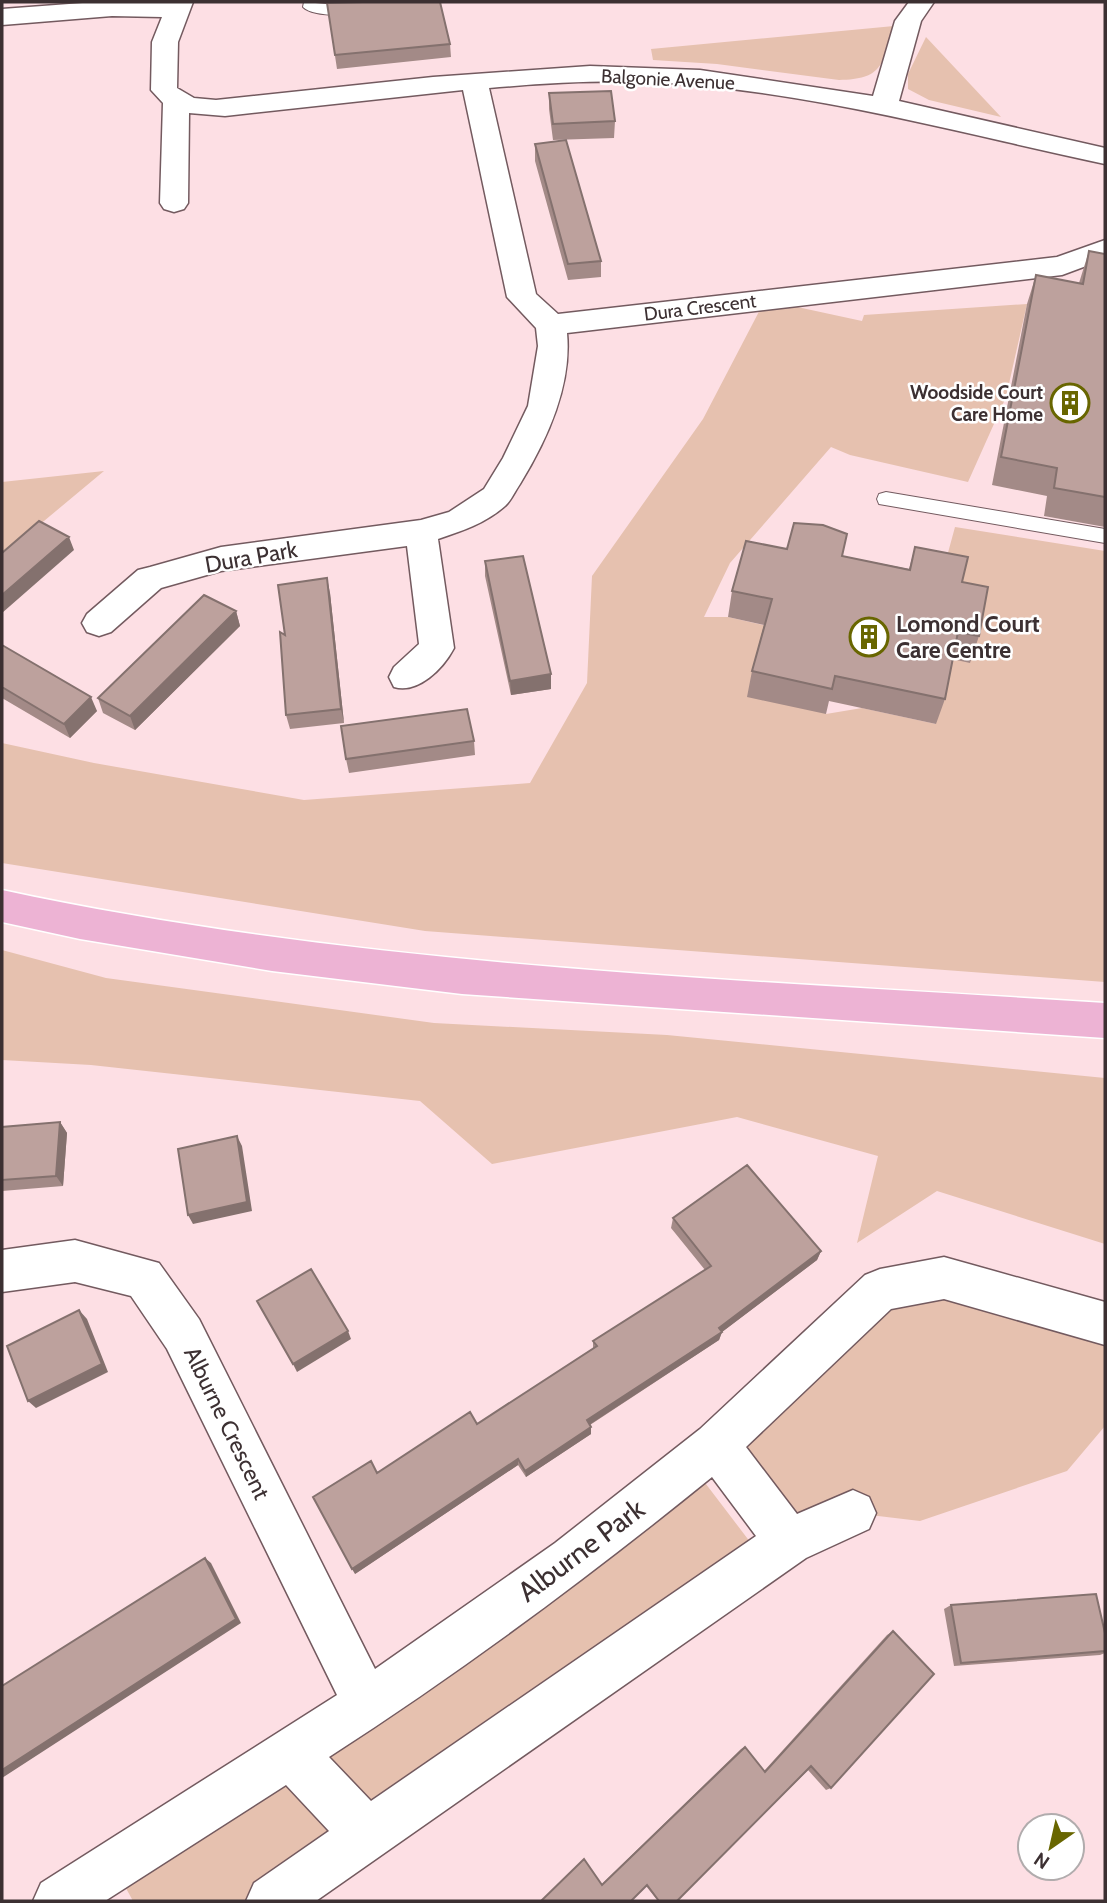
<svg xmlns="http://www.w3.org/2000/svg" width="1107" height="1903" font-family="Cabin,sans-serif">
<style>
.green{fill:#e6c1af}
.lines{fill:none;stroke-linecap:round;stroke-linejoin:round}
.lane-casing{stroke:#735a5f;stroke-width:2}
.street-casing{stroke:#735a5f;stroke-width:3}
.primary-casing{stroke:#fff;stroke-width:3}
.lane{fill:#fff;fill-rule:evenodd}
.street{fill:#fff;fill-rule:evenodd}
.primary{fill:#edb3d4;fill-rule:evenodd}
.wall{fill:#a38a87}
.shaded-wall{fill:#84716e}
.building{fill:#bda19d;stroke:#84716e;stroke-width:2}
.labels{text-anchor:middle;stroke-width:5;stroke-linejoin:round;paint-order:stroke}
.far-street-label{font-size:19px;fill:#3c3032;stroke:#fff}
.far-poi-label{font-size:19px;font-weight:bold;fill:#3c3032;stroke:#fff;text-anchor:end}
.street-label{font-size:23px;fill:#3c3032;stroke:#fff}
.poi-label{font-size:23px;font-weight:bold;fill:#3c3032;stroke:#fff;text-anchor:start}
.near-street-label{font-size:28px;fill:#3c3032;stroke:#fff}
</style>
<rect width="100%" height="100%" fill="#fddfe4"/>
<path class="green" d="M 894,26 L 896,29 C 880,66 883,79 839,80 L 717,64 L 653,60 L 651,49 Z
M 926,37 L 1001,117 L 929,100 L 908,89 L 908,74 Z
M 765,300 L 862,321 L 864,315 L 1027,304 L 1006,397 L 968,482 L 850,455 L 831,447 L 730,563 L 704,617 L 728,617 L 767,626 L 826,714 L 862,708 L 936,724 L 940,582 L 955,527 L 1105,551 L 1105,982 L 425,931 L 2,863 L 2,743 L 94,763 L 304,800 L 530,783 L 587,683 L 592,576 L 703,419 Z
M 104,471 L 2,556 L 2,482 Z
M 2,950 L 106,978 L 434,1023 L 667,1035 L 1105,1078 L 1105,1244 L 937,1191 L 857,1243 L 878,1156 L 737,1117 L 492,1164 L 420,1101 L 91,1065 L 2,1060 Z
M 944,1278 L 1105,1324 L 1105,1426 L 1067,1471 L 920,1521 L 853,1513 L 789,1541 L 716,1445 L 880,1290 Z
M 693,1467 L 760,1555 L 257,1901 L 133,1901 L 116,1870 Z"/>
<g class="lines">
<defs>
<path id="lane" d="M 304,2 L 360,7 L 388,2 L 420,2 L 413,6 C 390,10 320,23 303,7 Z
M 886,492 L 1105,529 L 1105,543 L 879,504 L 877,499 L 879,494 Z"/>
<path id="street" d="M 96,2 L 193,2 L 178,42 L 177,88 L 194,98 L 216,100 L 433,77 L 590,66 L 700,70 L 873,96 L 895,21 L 909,2 L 934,2 L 921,21 L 899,101 L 1105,148 L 1105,164 C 960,133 817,93 668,83 C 609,79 548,83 489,88 L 536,294 L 558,314 L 1057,257 L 1105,240 L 1105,259 L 1062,275 L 567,333 C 572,386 547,440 520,484 C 515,491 511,501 505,506 C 486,523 462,531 438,539 L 454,648 C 443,669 418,694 394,687 L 389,677 L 394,667 L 419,644 L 407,546 L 221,571 L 161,588 L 111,632 L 99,636 L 87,632 L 82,623 L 87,614 L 138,570 L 150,567 L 221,547 L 421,520 L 449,512 L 484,489 L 503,458 L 528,406 L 538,346 L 536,328 L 507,297 L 463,90 L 225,116 L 189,113 L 188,203 L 184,209 L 174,212 L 164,209 L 160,203 L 163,103 L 151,90 L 152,42 L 162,17 L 112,16 L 2,25 L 2,9 Z
M 75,1240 L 159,1263 L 199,1319 L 375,1669 L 555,1543 L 700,1429 L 865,1275 L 880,1269 L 944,1257 L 1105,1302 L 1105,1345 L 944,1299 L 891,1309 L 746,1447 L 797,1514 L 853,1490 L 869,1497 L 876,1513 L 869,1529 L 806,1558 L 316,1901 L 246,1901 L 254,1883 L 329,1831 L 286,1785 L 105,1901 L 33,1901 L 41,1883 L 337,1695 L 167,1349 L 131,1296 L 75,1282 L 2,1292 L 2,1250 ZM 712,1477 L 756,1536 L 371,1801 L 329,1757 C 462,1671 589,1577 712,1477 Z"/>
<path id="primary" d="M 2,890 C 364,968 736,979 1105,1003 L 1105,1038 L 462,994 L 272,971 L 80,939 L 2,922 Z"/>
</defs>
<use href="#lane" class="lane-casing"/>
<use href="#street" class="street-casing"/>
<use href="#primary" class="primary-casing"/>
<use href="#lane" class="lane"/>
<use href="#street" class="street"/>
<use href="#primary" class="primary"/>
</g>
<path class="wall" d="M 331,2 L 440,2 L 450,44 L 451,57 L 337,69 L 327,3 L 346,3 Z
M 549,93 L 615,121 L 614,138 L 553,140 L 549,109 Z
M 535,144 L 601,261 L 601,277 L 568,280 L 535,161 Z
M 1089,251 L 1105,254 L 1105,527 L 1044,516 L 1047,496 L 992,485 L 1027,304 L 1036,275 L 1079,283 Z
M 915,547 L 962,582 L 979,636 L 970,663 L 952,659 L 945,699 L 936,724 L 829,701 L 826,714 L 747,697 L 752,671 L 764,625 L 728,617 L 732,591 L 787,549 L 842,556 L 909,569 Z
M 485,561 L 551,674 L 551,689 L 511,695 L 485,576 Z
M 330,593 L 344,723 L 290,729 L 286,715 Z
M 236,611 L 240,626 L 135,730 L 103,713 L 98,698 Z
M 2,645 L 97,711 L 70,738 L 2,698 Z
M 474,741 L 475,755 L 349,773 L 346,759 Z
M 60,1122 L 67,1133 L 63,1186 L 2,1191 L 2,1127 Z
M 673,1218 L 821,1251 L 817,1260 L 722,1332 L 719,1340 L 590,1425 L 591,1434 L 526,1477 L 518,1465 L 355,1574 L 377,1473 L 477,1424 L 593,1349 L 593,1341 L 705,1270 L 671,1228 Z
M 951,1605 L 1105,1633 L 1105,1653 L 1100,1655 L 954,1666 L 944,1609 Z
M 893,1631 L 831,1788 L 826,1790 L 808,1770 L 677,1901 L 658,1901 L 646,1886 L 602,1884 L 741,1749 L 745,1747 L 764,1771 L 887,1635 Z"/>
<path class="shaded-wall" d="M 69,537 L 74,550 L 2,613 L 2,595 Z
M 327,578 L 330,593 L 344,723 L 341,709 Z
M 236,611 L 240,626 L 135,730 L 130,716 Z
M 551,674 L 551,689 L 511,695 L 510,681 Z
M 91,697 L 97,711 L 70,738 L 64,724 Z
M 60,1122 L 67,1133 L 63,1186 L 56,1176 Z
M 237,1136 L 242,1146 L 252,1211 L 193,1224 L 188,1215 Z
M 821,1251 L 817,1260 L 722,1332 L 719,1340 L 586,1427 L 587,1420 L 719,1328 Z
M 79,1310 L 87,1319 L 108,1372 L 36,1408 L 28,1401 Z
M 348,1331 L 351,1339 L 297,1372 L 293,1364 Z
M 591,1427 L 591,1434 L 526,1477 L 525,1471 Z
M 518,1459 L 518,1465 L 355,1574 L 352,1569 Z
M 205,1558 L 211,1563 L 241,1623 L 2,1778 L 2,1770 Z"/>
<path class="building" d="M 363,2 L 440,2 L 450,44 L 335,55 L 327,3 Z
M 611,91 L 615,121 L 553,124 L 549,93 Z
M 566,140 L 601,261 L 568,264 L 535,144 Z
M 1089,251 L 1105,254 L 1105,497 L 1054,488 L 1057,468 L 1001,457 L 1036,275 L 1083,284 Z
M 39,521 L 69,537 L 2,595 L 2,553 Z
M 794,523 L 823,525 L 847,534 L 842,556 L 910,570 L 915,547 L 968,557 L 962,582 L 988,587 L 979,636 L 958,632 L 945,699 L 835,676 L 832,689 L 752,671 L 772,599 L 732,591 L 746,541 L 787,549 Z
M 523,556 L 551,674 L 510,681 L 485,561 Z
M 327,578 L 341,709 L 286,715 L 280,632 L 285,635 L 278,585 Z
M 204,595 L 236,611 L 130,716 L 98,698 Z
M 2,645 L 91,697 L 64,724 L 2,687 Z
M 467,709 L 474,741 L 346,759 L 341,726 Z
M 60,1122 L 56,1176 L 2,1180 L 2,1127 Z
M 237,1136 L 247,1202 L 188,1215 L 178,1149 Z
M 747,1165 L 821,1251 L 719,1328 L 722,1332 L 587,1420 L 591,1427 L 525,1471 L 518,1459 L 352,1569 L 313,1497 L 371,1461 L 377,1473 L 470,1412 L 477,1424 L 597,1346 L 593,1341 L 711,1266 L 673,1218 Z
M 311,1269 L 348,1331 L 293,1364 L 257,1301 Z
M 79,1310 L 102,1364 L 28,1401 L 7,1346 Z
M 205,1558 L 236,1619 L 2,1770 L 2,1686 Z
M 1096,1594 L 1105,1633 L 1105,1651 L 961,1663 L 951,1605 Z
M 893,1631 L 934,1674 L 831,1788 L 811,1766 L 677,1901 L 659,1901 L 647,1885 L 631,1901 L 541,1901 L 584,1859 L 602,1885 L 745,1747 L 765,1772 Z"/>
<defs>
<symbol id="building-ring" viewBox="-11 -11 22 22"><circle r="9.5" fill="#fff" stroke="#686600" stroke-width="1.5"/><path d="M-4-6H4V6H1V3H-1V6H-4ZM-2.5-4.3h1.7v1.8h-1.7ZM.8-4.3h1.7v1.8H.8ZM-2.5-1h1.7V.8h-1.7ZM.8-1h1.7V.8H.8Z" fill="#686600"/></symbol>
</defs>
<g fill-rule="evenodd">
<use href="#building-ring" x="1048" y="381" width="44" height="44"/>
<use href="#building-ring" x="847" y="615" width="44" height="44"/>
</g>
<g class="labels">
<g class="far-street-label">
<text transform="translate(668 79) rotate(3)" y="7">Balgonie Avenue</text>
<text transform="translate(700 307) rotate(-7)" y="7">Dura Crescent</text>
</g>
<g class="far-poi-label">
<text x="1043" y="399">Woodside Court<tspan x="1043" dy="22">Care Home</tspan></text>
</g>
<g class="street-label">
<text transform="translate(251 557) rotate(-10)" y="8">Dura Park</text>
<text transform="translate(227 1423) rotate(64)" y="8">Alburne Crescent</text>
</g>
<g class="poi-label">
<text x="896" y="632">Lomond Court<tspan x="896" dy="26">Care Centre</tspan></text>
</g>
<g class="near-street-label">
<text transform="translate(581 1550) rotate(-37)" y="10">Alburne Park</text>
</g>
</g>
<rect width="1107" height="1903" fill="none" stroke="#3c3032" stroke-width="7"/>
<g transform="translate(1051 1847) rotate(214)"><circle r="33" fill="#ffffff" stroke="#b1acad" stroke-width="2"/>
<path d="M0-5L12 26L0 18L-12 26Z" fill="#686600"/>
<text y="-10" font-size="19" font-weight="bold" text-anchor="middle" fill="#3c3032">N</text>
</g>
</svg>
